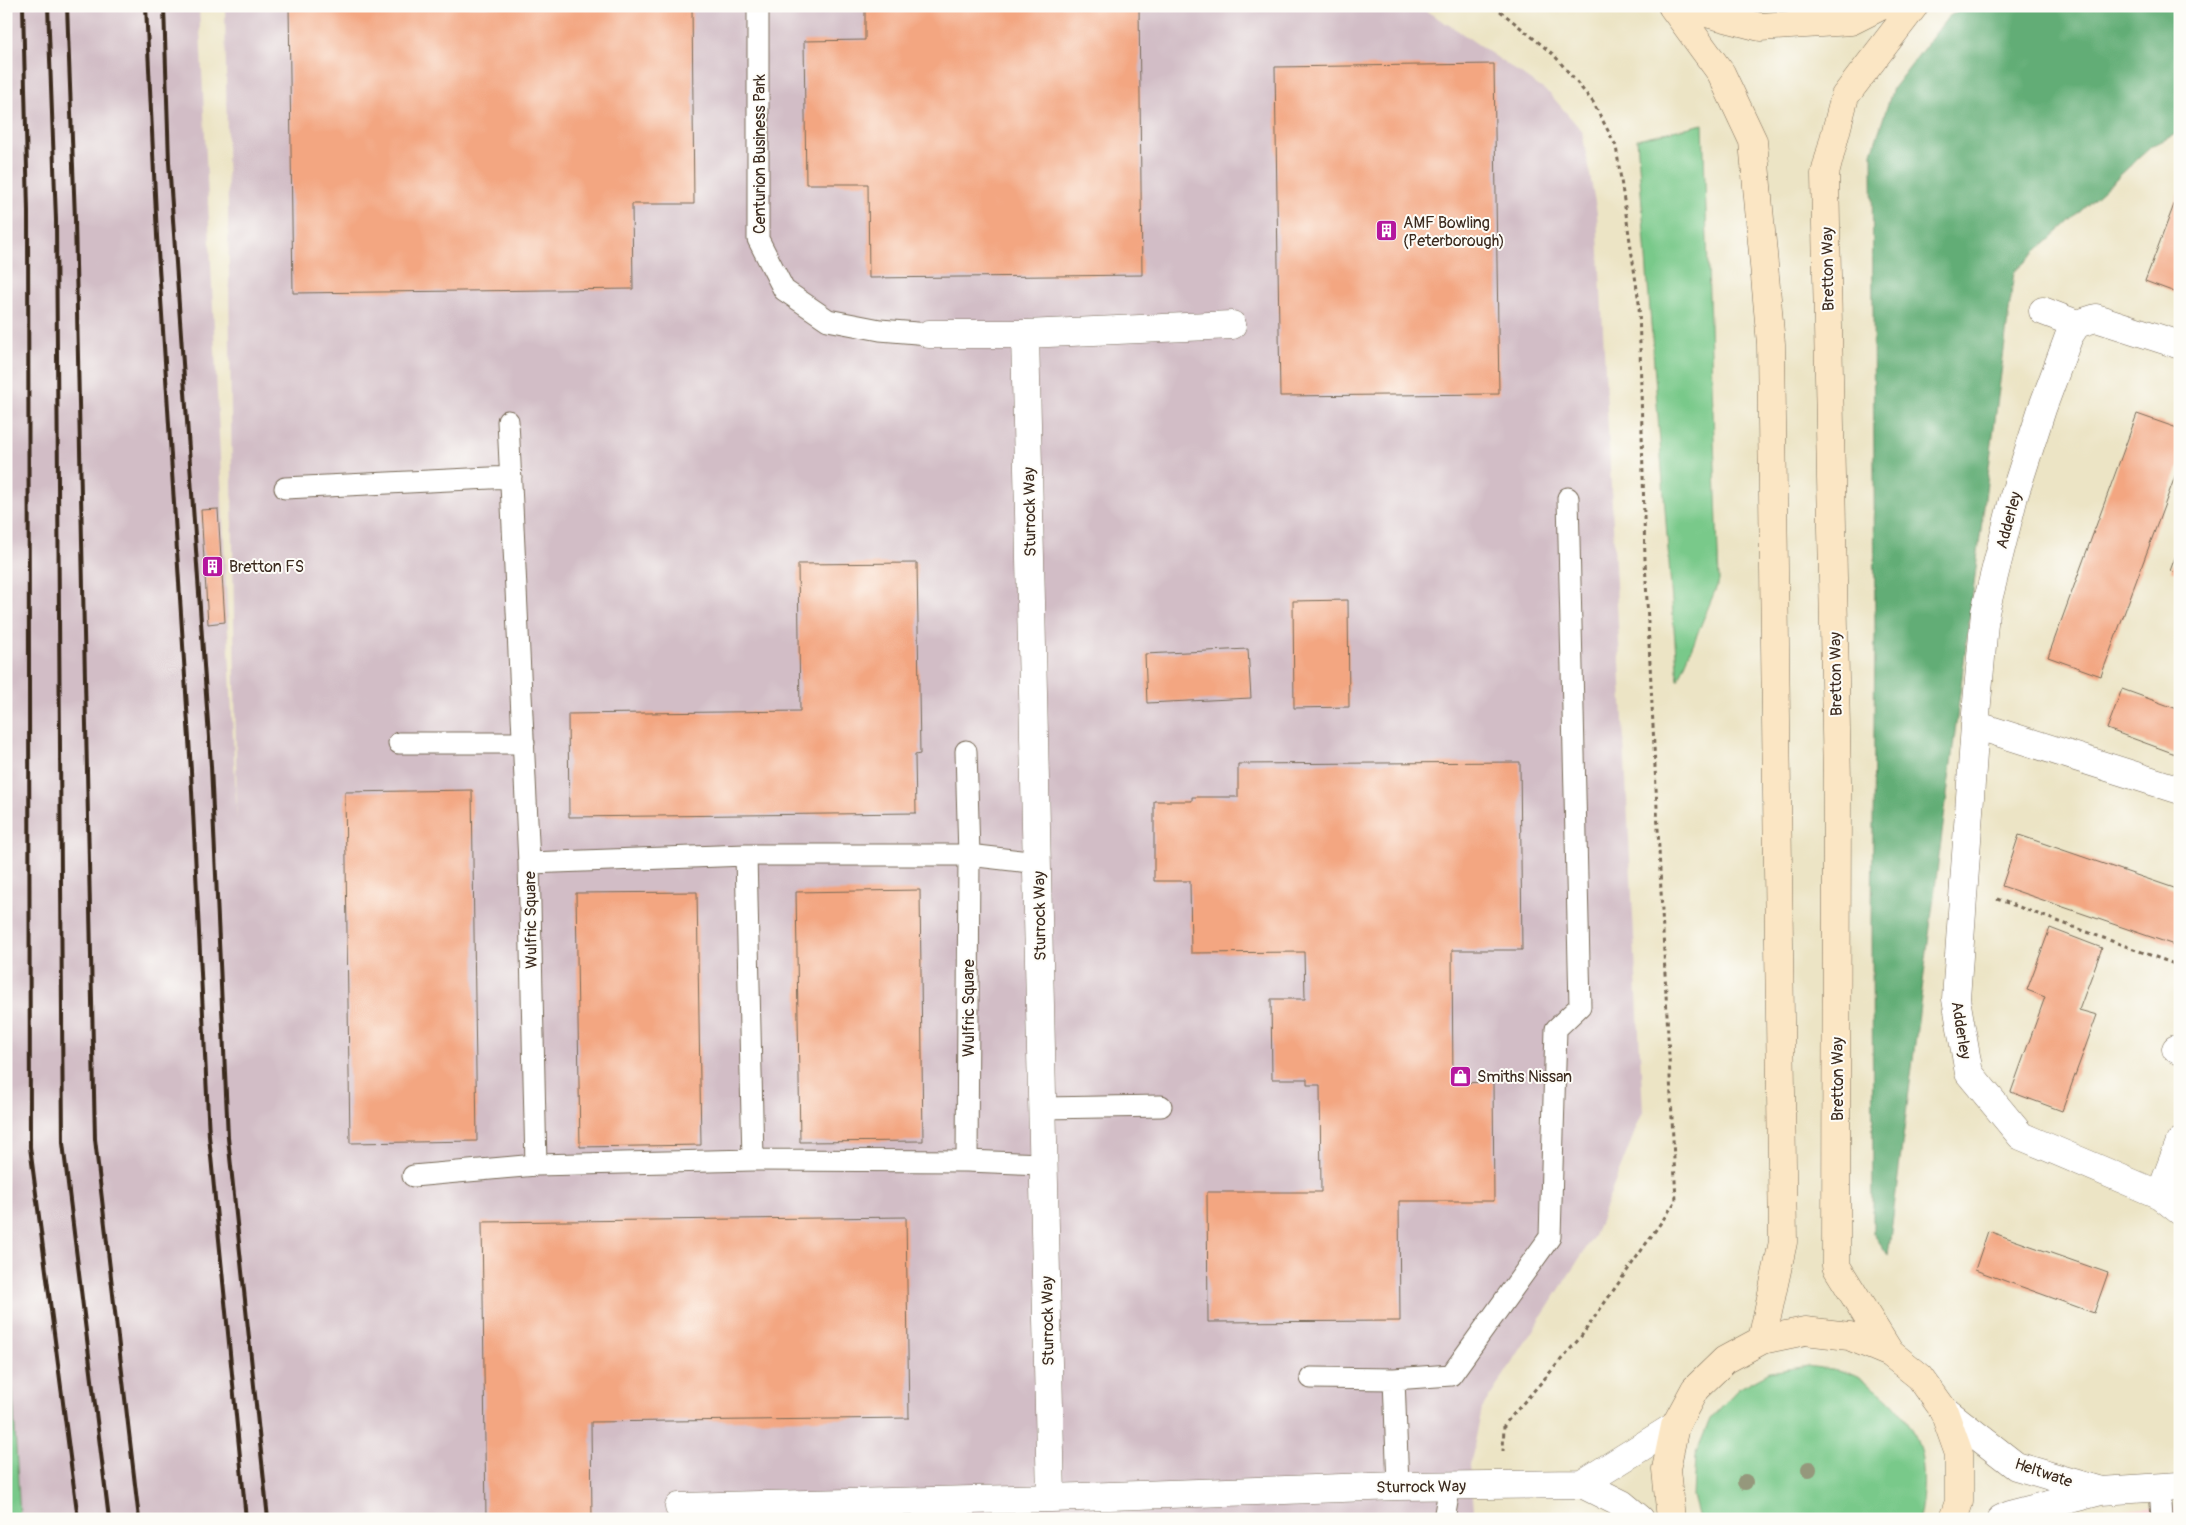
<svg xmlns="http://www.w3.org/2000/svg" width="2186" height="1525" font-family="Pangolin,sans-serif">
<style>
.built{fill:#f7cfd1}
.industrial{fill:#d2bdc6}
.green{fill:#79c98a;stroke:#5a7a54}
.forest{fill:#62ad76;stroke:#4e6c4a}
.building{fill:#f3a681}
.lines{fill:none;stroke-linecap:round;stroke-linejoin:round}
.lane-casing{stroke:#796b58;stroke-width:23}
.street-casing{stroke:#796b58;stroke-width:29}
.secondary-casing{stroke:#796b58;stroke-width:29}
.path{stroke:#796b58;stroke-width:3;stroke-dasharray:4 4;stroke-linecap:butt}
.lane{stroke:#fff;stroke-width:21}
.street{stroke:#fff;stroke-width:28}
.secondary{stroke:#fbe6c4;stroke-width:28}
.rail{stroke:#3b2a1e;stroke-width:4}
.tree{fill:#95987b}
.labels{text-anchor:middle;stroke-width:4;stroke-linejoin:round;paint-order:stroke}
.street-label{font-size:16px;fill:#3b2a1e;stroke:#fdfcf7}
.poi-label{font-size:16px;fill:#3b2a1e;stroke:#fdfcf7;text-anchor:start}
</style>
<rect width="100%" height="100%" fill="#fdfcf7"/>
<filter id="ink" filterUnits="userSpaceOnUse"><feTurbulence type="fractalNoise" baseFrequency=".02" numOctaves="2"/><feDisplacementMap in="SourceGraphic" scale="10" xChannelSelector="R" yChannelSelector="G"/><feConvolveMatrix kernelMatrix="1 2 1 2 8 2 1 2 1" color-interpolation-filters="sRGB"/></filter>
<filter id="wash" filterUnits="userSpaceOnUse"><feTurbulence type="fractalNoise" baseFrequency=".0096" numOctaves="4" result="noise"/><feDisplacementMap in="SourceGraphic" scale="20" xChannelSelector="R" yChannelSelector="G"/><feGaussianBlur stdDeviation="1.12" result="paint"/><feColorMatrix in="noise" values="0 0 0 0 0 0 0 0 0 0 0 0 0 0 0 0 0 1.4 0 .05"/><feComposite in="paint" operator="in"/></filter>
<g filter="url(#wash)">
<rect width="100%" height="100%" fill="#ece4c5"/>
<path class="built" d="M 2180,1506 L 2180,1519 L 2059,1519 L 2065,1513 Z"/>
<path class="industrial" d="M 6,6 L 199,6 L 237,822 L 225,6 L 1418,6 L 1457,30 L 1550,94 L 1582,131 L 1597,213 L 1643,1111 L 1594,1236 L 1482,1409 L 1470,1465 L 1475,1519 L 18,1519 L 6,1357 Z"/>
<path class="green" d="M 1703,124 L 1719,581 L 1678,681 L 1637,139 Z
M 6,1269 L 20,1519 L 6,1519 Z
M 1807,1366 C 1818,1368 1830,1368 1841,1371 C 1874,1379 1910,1414 1919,1446 C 1926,1470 1924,1495 1919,1519 L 1699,1519 L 1693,1496 L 1695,1456 L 1710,1419 L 1738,1389 L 1770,1372 Z"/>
<path class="forest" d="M 1965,6 L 2180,6 L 2180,132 L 2152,146 L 2014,272 L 1888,1255 L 1873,1233 L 1872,923 L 1875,631 L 1872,153 L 1893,88 L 1948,17 Z"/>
<g id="blocks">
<path class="building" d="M 289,6 L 692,7 L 694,204 L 632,204 L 633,289 L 293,293 Z
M 865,6 L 1139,6 L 1142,275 L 869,278 L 868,184 L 806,184 L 804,41 L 865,40 Z
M 1494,64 L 1499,394 L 1280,396 L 1275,67 Z
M 2180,189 L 2180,294 L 2145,281 Z
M 2137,414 L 2180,429 L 2180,463 L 2101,676 L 2048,657 Z
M 218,509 L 225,622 L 208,624 L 201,510 Z
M 2180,544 L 2180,574 L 2170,571 Z
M 917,563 L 920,754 L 915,755 L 916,813 L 569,817 L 568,714 L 800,711 L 798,564 Z
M 1348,600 L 1349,707 L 1294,708 L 1293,601 Z
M 1248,649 L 1251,698 L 1147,703 L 1145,654 Z
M 2122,689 L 2180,710 L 2178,755 L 2107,729 Z
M 1520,762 L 1522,950 L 1452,950 L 1453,1083 L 1493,1082 L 1494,1201 L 1399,1201 L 1400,1321 L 1208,1322 L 1207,1192 L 1321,1192 L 1320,1085 L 1307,1085 L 1307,1079 L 1272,1079 L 1271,999 L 1305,999 L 1304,952 L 1191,953 L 1190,881 L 1154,881 L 1154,801 L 1192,801 L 1192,797 L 1238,797 L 1238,764 Z
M 472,790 L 477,1141 L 350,1143 L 345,792 Z
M 2019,835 L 2180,890 L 2180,947 L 2002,886 Z
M 920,890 L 923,1141 L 800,1142 L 796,892 Z
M 697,892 L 701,1145 L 580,1147 L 576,893 Z
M 2050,928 L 2102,948 L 2079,1010 L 2097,1015 L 2062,1111 L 2011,1092 L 2045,997 L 2027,990 Z
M 906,1217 L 909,1418 L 591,1422 L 592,1519 L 486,1519 L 482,1222 Z
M 1988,1231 L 2108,1273 L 2094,1313 L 1975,1270 Z"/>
</g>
</g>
<g filter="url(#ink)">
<use href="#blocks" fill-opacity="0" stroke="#796b58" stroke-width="1"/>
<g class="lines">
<defs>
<path id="lane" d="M 758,6 L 758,239 L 784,290 L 828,320 L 880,330 L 929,334
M 508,421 L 529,863
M 285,488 L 511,477
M 399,743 L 524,743
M 966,751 L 969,855 L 967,1161
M 746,855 L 753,1160
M 1044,1108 L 1161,1106
M 536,1165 L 529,863 L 746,855 L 969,855 L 1038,863
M 413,1176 L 536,1165 L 753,1160 L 967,1161 L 1043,1164
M 1311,1378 L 1394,1379 L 1398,1486
M 1394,1379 L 1451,1375 L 1550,1237 L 1556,1029 L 1580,1006 L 1568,498
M 2160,1487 L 2162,1519
M 1444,1519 L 1450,1485"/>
<path id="street" d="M 2043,311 L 2077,324
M 929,334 L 1025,334 L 1232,325
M 1025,334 L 1051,1498
M 2180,345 L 2096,318 L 2077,324 L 2069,336 L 2042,409 L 2014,496 L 1985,612 L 1975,725 L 1956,999 L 1969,1073 L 2021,1136 L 2160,1195 L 2180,1211
M 1975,725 L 2180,790
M 2176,1049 L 2180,1051
M 2160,1195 L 2180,1142
M 1943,1409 L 2016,1466 L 2101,1491
M 1582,1484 L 1675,1426
M 679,1507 L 1051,1498 L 1398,1486 L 1582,1484 L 1622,1504 L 1640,1519
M 2001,1519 L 2009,1515 L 2101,1491 L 2180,1486"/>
<path id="secondary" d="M 1672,6 L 1721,73 L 1753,141 L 1771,344 L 1783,1242 L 1762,1340
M 1679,6 L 1760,27 L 1851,21 L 1881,6
M 1890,1353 L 1836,1266 L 1837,781 L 1825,174 L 1845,96 L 1914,6
M 1671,1519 L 1666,1469 L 1675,1426 L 1695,1389 L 1725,1360 L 1762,1340 L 1805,1331 L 1849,1336 L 1890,1353 L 1920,1377 L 1943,1409 L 1959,1454 L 1959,1502 L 1953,1519"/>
</defs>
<use href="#lane" class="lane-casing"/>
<use href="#street" class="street-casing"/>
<use href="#secondary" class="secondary-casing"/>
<path class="path" d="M 1494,6 L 1554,55 L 1593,102 L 1616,146 L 1639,303 L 1645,560 L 1676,1201 L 1580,1338 L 1504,1425 L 1503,1451
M 1997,899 L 2180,966"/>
<use href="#lane" class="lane"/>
<use href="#street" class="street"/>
<use href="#secondary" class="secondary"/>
<path class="rail" d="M 23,6 L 28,211 L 30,1147 L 78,1519
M 48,6 L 56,220 L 63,1143 L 109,1519
M 67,6 L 75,219 L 95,1139 L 139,1519
M 146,6 L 157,236 L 191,771 L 209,1136 L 246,1519
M 164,6 L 169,162 L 211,766 L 228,1138 L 268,1519"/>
</g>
<g class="tree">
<circle cx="1809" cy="1469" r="8"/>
<circle cx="1745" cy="1482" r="8"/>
</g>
</g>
<defs>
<symbol id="building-square" viewBox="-11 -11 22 22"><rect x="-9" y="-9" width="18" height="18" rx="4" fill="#b5179e" stroke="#fdfcf7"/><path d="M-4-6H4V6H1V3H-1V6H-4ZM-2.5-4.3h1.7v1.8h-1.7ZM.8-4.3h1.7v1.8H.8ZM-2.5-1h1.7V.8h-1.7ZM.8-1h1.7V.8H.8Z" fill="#fff"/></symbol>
<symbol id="shop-square" viewBox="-11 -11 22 22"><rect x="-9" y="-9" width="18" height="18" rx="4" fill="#b5179e" stroke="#fdfcf7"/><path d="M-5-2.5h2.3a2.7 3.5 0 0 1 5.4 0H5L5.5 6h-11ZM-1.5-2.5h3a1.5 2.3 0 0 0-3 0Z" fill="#fff"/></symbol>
</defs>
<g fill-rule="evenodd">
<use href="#building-square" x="1374" y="218" width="25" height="25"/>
<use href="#building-square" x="200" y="554" width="25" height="25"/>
<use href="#shop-square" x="1448" y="1064" width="25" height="25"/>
</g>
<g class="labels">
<g class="street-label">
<text transform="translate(759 154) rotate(-90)" y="6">Centurion Business Park</text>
<text transform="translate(1827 269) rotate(-91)" y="6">Bretton Way</text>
<text transform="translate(1029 512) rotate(-91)" y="6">Sturrock Way</text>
<text transform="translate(2008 520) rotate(-75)" y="6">Adderley</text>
<text transform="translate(1835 674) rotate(-91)" y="6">Bretton Way</text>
<text transform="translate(1039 916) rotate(-91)" y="6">Sturrock Way</text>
<text transform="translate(530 920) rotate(-91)" y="6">Wulfric Square</text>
<text transform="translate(968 1008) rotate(-90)" y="6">Wulfric Square</text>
<text transform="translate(1962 1030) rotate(81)" y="6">Adderley</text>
<text transform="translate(1837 1079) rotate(-90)" y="6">Bretton Way</text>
<text transform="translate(1047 1321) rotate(-91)" y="6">Sturrock Way</text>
<text transform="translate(2044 1472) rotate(19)" y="6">Heltwate</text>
<text transform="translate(1421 1486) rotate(-1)" y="6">Sturrock Way</text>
</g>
<g class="poi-label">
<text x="1403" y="228">AMF Bowling<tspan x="1403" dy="18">(Peterborough)</tspan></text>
<text x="229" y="572">Bretton FS</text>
<text x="1477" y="1082">Smiths Nissan</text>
</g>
</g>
<rect width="2186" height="1525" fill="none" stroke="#fdfcf7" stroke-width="25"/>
</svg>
